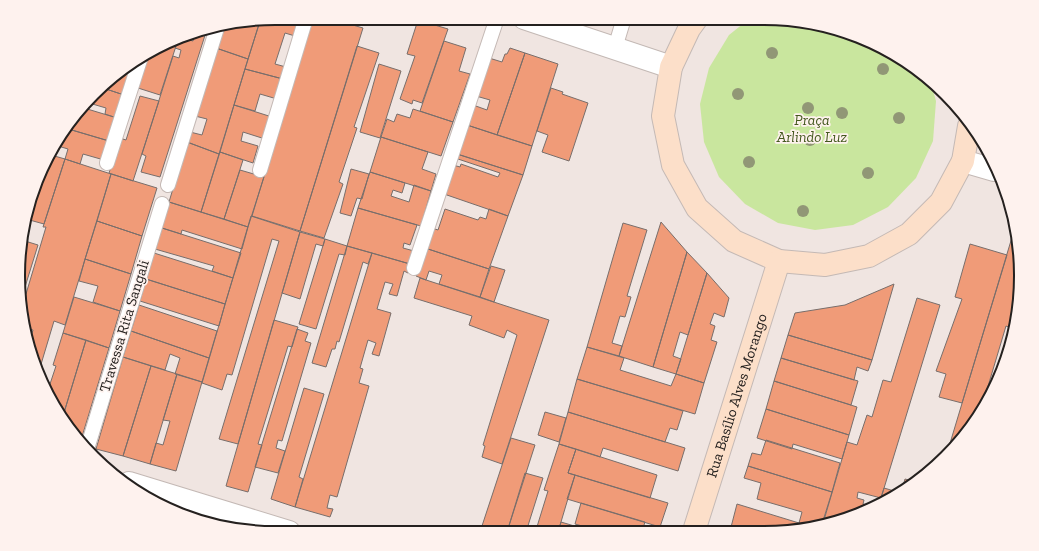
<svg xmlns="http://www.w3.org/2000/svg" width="1039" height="551" font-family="'Zilla Slab',serif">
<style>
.green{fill:#c9e69e}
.building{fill:#f09b78;stroke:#786e6b}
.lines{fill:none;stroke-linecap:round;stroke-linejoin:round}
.lane-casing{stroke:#c4b9b5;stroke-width:16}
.street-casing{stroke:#c4b9b5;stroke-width:24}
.secondary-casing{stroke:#c4b9b5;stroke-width:24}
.lane{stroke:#fff;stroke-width:14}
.street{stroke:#fff;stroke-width:22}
.secondary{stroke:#fcdfc9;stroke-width:22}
.tree{fill:#919776}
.labels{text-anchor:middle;stroke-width:3.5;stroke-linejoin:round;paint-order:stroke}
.park-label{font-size:15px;font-style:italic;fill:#44581e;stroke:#fef2ee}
.street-label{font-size:15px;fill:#25211f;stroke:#fef2ee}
.rim{fill:none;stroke:#25211f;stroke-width:2}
</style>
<rect width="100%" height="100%" fill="#f0e5e1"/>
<path class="green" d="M 749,19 L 780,19 L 878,45 L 932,87 L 936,101 L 933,141 L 916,178 L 888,207 L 853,225 L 815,230 L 778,223 L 745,204 L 719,177 L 704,142 L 700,104 L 709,68 L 729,35 Z"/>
<path class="building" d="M 276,18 L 300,18 L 295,36 L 285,33 L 275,64 L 286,67 L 283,79 L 245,69 L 260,21 Z
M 312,18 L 329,18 L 363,28 L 300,231 L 252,216 Z
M 418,20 L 448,29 L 422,103 L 413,100 L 412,104 L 400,99 L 415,56 L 407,54 Z
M 260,21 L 248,59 L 216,48 L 222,27 Z
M 207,29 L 160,177 L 141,172 L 146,156 L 142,154 L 173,56 L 179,58 L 181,50 L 175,48 L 178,40 L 182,38 L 193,41 L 196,31 Z
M 178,40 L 160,95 L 138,88 L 148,56 Z
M 444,41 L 466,48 L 459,71 L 470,74 L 453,122 L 420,111 Z
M 357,46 L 379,53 L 354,127 L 357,128 L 339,182 L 343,184 L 324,238 L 300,231 Z
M 216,48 L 248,59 L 219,154 L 187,142 L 190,132 L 202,135 L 207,119 L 195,116 Z
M 510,48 L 525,53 L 497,135 L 467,125 L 473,105 L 487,110 L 490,100 L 476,96 L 489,58 L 502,62 L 505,54 L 507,54 Z
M 525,53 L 558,64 L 532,146 L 497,135 Z
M 379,64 L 401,71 L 380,138 L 360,132 Z
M 124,69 L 132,71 L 124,95 L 103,88 L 119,71 Z
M 245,69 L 283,79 L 277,99 L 260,94 L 255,111 L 234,105 Z
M 103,88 L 124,95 L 117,118 L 105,114 L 106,108 L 89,103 Z
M 551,88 L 563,92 L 562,94 L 588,103 L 569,161 L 542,152 L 548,135 L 537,131 Z
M 140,96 L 159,101 L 133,181 L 109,173 L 120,138 L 126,140 Z
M 234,105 L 272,117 L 265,139 L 243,132 L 241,141 L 258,146 L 253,163 L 220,152 Z
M 84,108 L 117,118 L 109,141 L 65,128 Z
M 413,109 L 453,122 L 441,156 L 381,137 L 387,119 L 394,122 L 397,114 L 410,118 Z
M 467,125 L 532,146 L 523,175 L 457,154 Z
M 65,128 L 109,141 L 104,160 L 83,154 L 80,164 L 65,159 L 68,149 L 58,146 L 60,139 L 59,139 L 61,133 Z
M 381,137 L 428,152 L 422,169 L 436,174 L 431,191 L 370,172 Z
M 187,142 L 219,154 L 201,212 L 169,202 Z
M 220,152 L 243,160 L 224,219 L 201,212 Z
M 457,154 L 523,175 L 508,216 L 444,194 L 453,165 L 460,167 L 461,164 L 498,177 L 500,173 L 455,158 Z
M 51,155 L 65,159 L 44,224 L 26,219 L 27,209 Z
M 65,159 L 111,174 L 65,325 L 54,321 L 39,371 L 30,340 L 33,330 L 26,328 L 25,320 L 20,309 L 21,300 L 23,293 L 26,294 L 46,227 L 43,227 Z
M 351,169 L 369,174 L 362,199 L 357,198 L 351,216 L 340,213 Z
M 240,170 L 264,177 L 248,227 L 224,219 Z
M 370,172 L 405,183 L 402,193 L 393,190 L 391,196 L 409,202 L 414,185 L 431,191 L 421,226 L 358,208 Z
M 111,174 L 157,188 L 142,236 L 97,221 Z
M 169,202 L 248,227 L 242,249 L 182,230 L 181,234 L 162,228 Z
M 358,208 L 417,225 L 410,245 L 404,243 L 403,248 L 414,251 L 410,264 L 347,246 Z
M 445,209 L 478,220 L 480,217 L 486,219 L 489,209 L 508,216 L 489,269 L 425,248 L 432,228 L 438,230 Z
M 251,216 L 300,232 L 238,444 L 219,439 L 279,241 L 272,239 L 232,375 L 227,374 L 222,390 L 202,383 Z
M 97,221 L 142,236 L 131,274 L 85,259 Z
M 661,222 L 687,252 L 653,367 L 619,356 Z
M 623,223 L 647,230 L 627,296 L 631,297 L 625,317 L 620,316 L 612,343 L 622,346 L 619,356 L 587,347 Z
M 162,228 L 241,253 L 233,278 L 212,271 L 214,266 L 155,249 Z
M 300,232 L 325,239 L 323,246 L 316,244 L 300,299 L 282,293 Z
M 1013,234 L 1019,283 L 1012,309 L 1016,310 L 1011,328 L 1006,326 L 983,403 L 985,404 L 959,442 L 951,440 Z
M 325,239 L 347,246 L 345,255 L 339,254 L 316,329 L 299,324 Z
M 25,241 L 38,245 L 21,300 Z
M 970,244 L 1007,255 L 962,403 L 939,397 L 946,374 L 936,371 L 962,299 L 955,297 Z
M 347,246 L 372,253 L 368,264 L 363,262 L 339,342 L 337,341 L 335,349 L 332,349 L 326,367 L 312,363 Z
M 425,248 L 489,269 L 480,297 L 439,284 L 442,275 L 429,271 L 426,280 L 416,276 Z
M 687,252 L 707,273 L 688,335 L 680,332 L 673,356 L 681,359 L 676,374 L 653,367 Z
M 154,253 L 233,278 L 225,304 L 146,279 Z
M 372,253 L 410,264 L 408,273 L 404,271 L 397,296 L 389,294 L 393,284 L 385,282 L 377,309 L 391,313 L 379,356 L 372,354 L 376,343 L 368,340 L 360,368 L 363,369 L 359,383 L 369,386 L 337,497 L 330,495 L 327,508 L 333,509 L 330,517 L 295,507 Z
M 85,259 L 131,274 L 120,311 L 93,302 L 98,286 L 79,281 Z
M 491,266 L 505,270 L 494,302 L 480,297 Z
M 707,273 L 729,298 L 724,317 L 714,313 L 710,324 L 715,326 L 711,340 L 717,342 L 704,383 L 676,374 Z
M 420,278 L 549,320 L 502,464 L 482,457 L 485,446 L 483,445 L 517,335 L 507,330 L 504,338 L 469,325 L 472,316 L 414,298 Z
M 146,279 L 225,304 L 219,326 L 140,301 Z
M 894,284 L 872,360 L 788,335 L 795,313 L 845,305 Z
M 74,297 L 120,311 L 109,348 L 63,333 Z
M 917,298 L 940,305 L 881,498 L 858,492 L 857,498 L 864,500 L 863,504 L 874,507 L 862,513 L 831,522 L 824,520 L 847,442 L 857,445 L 867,415 L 872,417 L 883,380 L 891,382 Z
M 139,305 L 217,331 L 209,358 L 131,331 Z
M 274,320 L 298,327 L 292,347 L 288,346 L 258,444 L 262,445 L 248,492 L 226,486 Z
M 297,329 L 308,333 L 305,341 L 311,343 L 282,441 L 278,440 L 276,448 L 285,451 L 278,473 L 255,467 Z
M 131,331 L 209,358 L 202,382 L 175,374 L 180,358 L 170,354 L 165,370 L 123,357 Z
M 63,333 L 86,340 L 63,416 L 47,393 L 56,366 L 53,365 Z
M 788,335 L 872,360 L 868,371 L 857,367 L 854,380 L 781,358 Z
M 86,340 L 109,348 L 81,440 L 63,416 Z
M 587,347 L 624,358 L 620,370 L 671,386 L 676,374 L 704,383 L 695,414 L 577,379 Z
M 123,357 L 151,366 L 123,456 L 96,449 Z
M 781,358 L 858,381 L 851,405 L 774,381 Z
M 1000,363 L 1001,364 L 994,390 L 990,396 Z
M 151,366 L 177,374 L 150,464 L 123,456 Z
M 177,374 L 202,382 L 176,471 L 150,464 L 156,443 L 163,445 L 170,421 L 163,420 Z
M 577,379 L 683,411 L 677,430 L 670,428 L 665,442 L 568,412 Z
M 774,381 L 857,407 L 849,435 L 766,409 Z
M 304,388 L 324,394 L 299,477 L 303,479 L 295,507 L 271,499 Z
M 766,409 L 849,435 L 842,459 L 793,444 L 792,449 L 757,438 Z
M 545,412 L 566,418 L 559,442 L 538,435 Z
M 568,412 L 685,448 L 678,471 L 603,448 L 600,457 L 559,444 Z
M 511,438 L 535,445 L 507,532 L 480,532 Z
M 766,440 L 840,463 L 832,492 L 748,466 L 752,453 L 761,455 Z
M 951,440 L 959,442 L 946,455 Z
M 559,444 L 576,449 L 568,473 L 575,475 L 558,532 L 532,532 L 533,529 L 536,530 L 548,491 L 544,490 Z
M 576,449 L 657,475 L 650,498 L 568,473 Z
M 748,466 L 832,492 L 822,524 L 811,527 L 799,523 L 802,512 L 757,499 L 761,483 L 744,478 Z
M 525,473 L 543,478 L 526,532 L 507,532 Z
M 575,475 L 668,503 L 660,527 L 567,499 Z
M 905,479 L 916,482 L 901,493 Z
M 884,488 L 901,493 L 879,504 Z
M 581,503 L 645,522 L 642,531 L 600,531 L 575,524 Z
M 737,504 L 799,523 L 811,527 L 797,531 L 730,531 Z
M 561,522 L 591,531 L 558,532 Z"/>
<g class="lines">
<defs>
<path id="lane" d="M 615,48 L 624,18
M 107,163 L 140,60
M 260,170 L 306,18
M 168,185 L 217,28
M 414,268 L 497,18
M 87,449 L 162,204"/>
<path id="street" d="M 524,18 L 671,67
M 963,161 L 994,170
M 129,483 L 289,532"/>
<g id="secondary">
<path d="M 697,18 L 689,29 L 671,67 L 663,116 L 673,165 L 697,208 L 734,241 L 779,261 L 825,265 L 869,256 L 909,234 L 941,202 L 963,161 L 969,126"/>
<path id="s1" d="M 694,531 L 779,261"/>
</g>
</defs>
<use href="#lane" class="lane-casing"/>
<use href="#street" class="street-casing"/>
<use href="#secondary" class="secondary-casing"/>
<use href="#lane" class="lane"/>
<use href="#street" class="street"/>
<use href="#secondary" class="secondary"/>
</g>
<g class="tree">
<circle cx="772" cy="53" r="6"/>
<circle cx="883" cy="69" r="6"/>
<circle cx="738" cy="94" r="6"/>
<circle cx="808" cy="108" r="6"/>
<circle cx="842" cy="113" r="6"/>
<circle cx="899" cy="118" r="6"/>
<circle cx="810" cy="140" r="6"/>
<circle cx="749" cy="162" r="6"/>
<circle cx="868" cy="173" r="6"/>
<circle cx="803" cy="211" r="6"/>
</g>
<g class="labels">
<g class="park-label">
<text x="812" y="125">Praça<tspan x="812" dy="17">Arlindo Luz</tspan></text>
</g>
<g class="street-label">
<text transform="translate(124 326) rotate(-73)" y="5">Travessa Rita Sangali</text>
<text dy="5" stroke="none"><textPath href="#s1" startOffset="142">Rua Basílio Alves Morango</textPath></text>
</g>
</g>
<path d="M0 0H1039V551H0ZM275 25H764A250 250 0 0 1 1014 275V276A250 250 0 0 1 764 526H275A250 250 0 0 1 25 276V275A250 250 0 0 1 275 25Z" fill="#fef2ee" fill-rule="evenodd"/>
<path class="rim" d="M275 25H764A250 250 0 0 1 1014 275V276A250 250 0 0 1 764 526H275A250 250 0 0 1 25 276V275A250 250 0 0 1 275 25Z"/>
</svg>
